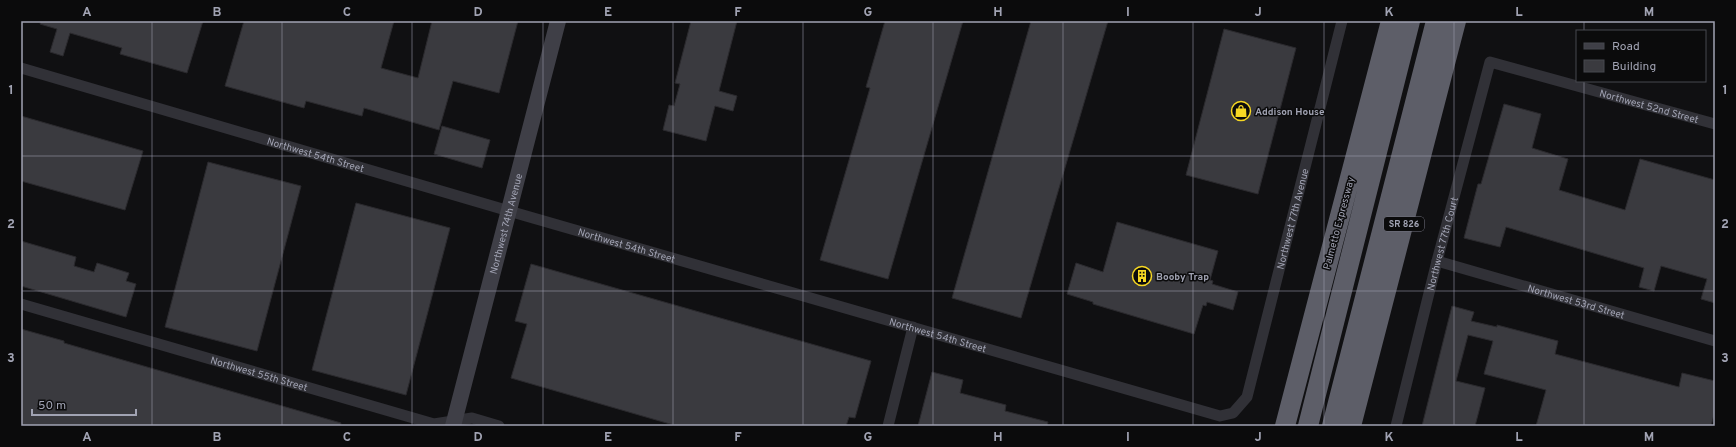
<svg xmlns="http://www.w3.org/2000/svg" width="1736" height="447" font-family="Overpass,sans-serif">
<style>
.building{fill:#3a3a3f;stroke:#2b2a2e}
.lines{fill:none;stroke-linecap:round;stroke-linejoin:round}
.street{stroke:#313137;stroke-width:11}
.secondary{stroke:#3f3f47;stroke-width:16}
.highway{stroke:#5d5e68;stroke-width:20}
.grid{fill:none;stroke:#a1a3b3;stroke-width:1;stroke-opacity:0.55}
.labels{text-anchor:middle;stroke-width:3;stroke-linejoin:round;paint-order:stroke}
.shield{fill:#0b0b0c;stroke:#747581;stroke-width:1}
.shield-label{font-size:9px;font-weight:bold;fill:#a1a3b3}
.street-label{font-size:10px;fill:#a1a3b3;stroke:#0b0b0c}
.poi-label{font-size:10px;font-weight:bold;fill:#a1a3b3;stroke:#0b0b0c;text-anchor:start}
.neatline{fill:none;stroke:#a1a3b3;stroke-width:1.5}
.grid-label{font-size:13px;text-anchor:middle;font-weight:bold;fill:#a1a3b3}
</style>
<rect width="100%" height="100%" fill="#101012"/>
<path class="building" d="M 41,21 L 203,21 L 187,73 L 120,54 L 122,48 L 70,33 L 63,56 L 50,52 L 57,29 L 40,24 Z
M 244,21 L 394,21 L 381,68 L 418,78 L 432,21 L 518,21 L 499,93 L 453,81 L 439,130 L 364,108 L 362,116 L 306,101 L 304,108 L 225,86 Z
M 691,21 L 737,21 L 719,91 L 737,96 L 733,111 L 715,106 L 706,141 L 663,130 L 669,105 L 674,106 L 680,84 L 675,83 Z
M 885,21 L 963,21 L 888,279 L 820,260 L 870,88 L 866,87 Z
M 1031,21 L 1108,21 L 1021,318 L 952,298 Z
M 1224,29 L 1296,48 L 1258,194 L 1186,175 Z
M 1504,104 L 1541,114 L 1532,148 L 1568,159 L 1559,190 L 1625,210 L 1640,159 L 1715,180 L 1715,303 L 1701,299 L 1707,279 L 1661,266 L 1654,291 L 1639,287 L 1644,268 L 1506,227 L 1500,247 L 1464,238 L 1478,184 L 1481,184 Z
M 21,116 L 143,151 L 125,210 L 21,181 Z
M 442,126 L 490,140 L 482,168 L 434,154 Z
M 208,162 L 301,186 L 257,351 L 165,327 Z
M 356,203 L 450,228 L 406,395 L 312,370 Z
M 1117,222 L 1218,251 L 1210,280 L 1213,281 L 1212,284 L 1238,292 L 1233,310 L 1207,302 L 1206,306 L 1203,305 L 1194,334 L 1093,304 L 1093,302 L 1067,294 L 1076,263 L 1103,272 Z
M 21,241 L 76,257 L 74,266 L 94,272 L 97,263 L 129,273 L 126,281 L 136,284 L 126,317 L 21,286 Z
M 531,264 L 871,361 L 855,418 L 849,417 L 846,426 L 677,426 L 511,378 L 527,324 L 515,321 Z
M 1452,306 L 1474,312 L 1471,321 L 1497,327 L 1497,325 L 1558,341 L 1555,354 L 1679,387 L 1682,373 L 1715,381 L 1715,411 L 1711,426 L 1536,426 L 1546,390 L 1484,374 L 1493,341 L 1468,335 L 1456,381 L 1485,388 L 1475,426 L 1422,426 Z
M 21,329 L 64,341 L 64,343 L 341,423 L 340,426 L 21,426 Z
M 932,372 L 963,380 L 960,393 L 1006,405 L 1005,411 L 1048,422 L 1047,426 L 918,426 Z"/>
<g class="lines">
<g class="street">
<path id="s1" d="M 21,68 L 509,211 L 1220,416 L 1233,413 L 1247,397 L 1342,21"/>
<path id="s2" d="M 1437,261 L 1715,341"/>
<path id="s3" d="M 21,304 L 434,424 L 472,418 L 499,426"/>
<path d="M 888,426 L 913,327"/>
<path id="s4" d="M 1396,426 L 1437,261 L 1490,62 L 1715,124"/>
</g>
<path class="secondary" id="s5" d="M 453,426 L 558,21"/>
<path class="highway" d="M 1285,426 L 1391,21
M 1308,426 L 1410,21
M 1332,426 L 1436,21
M 1351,426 L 1456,21"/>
</g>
<path class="grid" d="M 152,21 L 152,426M 282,21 L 282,426M 412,21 L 412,426M 543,21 L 543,426M 673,21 L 673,426M 803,21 L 803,426M 933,21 L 933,426M 1063,21 L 1063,426M 1193,21 L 1193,426M 1324,21 L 1324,426M 1454,21 L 1454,426M 1584,21 L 1584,31M 1584,81 L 1584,426M 21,156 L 1715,156M 21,291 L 1715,291"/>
<defs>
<symbol id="shop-ring" viewBox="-11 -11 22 22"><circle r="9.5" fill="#0b0b0c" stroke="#f7d823" stroke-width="1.5"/><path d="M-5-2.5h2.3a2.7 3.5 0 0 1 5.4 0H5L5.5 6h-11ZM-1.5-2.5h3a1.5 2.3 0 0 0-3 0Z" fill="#f7d823"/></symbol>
<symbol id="building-ring" viewBox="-11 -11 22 22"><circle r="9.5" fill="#0b0b0c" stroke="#f7d823" stroke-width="1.5"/><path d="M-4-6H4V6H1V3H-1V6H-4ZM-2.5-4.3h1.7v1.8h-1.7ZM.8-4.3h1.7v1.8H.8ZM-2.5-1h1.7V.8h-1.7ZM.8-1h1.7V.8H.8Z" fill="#f7d823"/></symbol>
</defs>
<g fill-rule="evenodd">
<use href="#shop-ring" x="1230" y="100" width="22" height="22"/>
<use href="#building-ring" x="1131" y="265" width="22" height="22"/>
</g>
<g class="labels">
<rect class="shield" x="1384" y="217" width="40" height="14" rx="3"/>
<g class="shield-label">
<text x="1404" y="227">SR 826</text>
</g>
<g class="street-label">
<text dy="4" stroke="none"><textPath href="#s4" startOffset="541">Northwest 52nd Street</textPath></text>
<text dy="4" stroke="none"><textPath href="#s1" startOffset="307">Northwest 54th Street</textPath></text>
<text dy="4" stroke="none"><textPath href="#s1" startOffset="1467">Northwest 77th Avenue</textPath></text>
<text transform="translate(1338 223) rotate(-75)" y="4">Palmetto Expressway</text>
<text dy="4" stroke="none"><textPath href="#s5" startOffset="209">Northwest 74th Avenue</textPath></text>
<text dy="4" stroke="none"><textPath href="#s4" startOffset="188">Northwest 77th Court</textPath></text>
<text dy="4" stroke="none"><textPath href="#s1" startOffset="631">Northwest 54th Street</textPath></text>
<text dy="4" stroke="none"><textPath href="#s2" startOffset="145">Northwest 53rd Street</textPath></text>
<text dy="4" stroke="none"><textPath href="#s1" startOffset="955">Northwest 54th Street</textPath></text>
<text dy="4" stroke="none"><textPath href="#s3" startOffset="248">Northwest 55th Street</textPath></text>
</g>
<g class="poi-label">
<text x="1255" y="115">Addison House</text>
<text x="1156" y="280">Booby Trap</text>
</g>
</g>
<rect width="1736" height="447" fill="none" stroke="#0b0b0c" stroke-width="44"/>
<rect x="1576" y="30" width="130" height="52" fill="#0b0b0c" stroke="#47484f"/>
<rect x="1584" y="43" width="20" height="6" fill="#3f3f47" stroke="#47484f"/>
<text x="1612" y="50" font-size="12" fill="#a1a3b3">Road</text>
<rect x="1584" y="60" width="20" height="12" fill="#3a3a3f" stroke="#47484f"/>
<text x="1612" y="70" font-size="12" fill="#a1a3b3">Building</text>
<path d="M32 409v6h104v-6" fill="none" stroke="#a1a3b3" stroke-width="2"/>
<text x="38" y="409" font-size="12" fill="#a1a3b3" stroke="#0b0b0c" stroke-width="3" paint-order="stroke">50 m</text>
<rect x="22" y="22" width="1692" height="403" class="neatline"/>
<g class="grid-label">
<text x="87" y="16">A</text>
<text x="217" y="16">B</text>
<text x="347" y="16">C</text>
<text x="478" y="16">D</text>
<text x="608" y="16">E</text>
<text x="738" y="16">F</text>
<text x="868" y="16">G</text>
<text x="998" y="16">H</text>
<text x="1128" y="16">I</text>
<text x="1258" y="16">J</text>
<text x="1389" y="16">K</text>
<text x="1519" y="16">L</text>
<text x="1649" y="16">M</text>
<text x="11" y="94">1</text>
<text x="1725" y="94">1</text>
<text x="11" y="228">2</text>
<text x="1725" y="228">2</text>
<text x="11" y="362">3</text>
<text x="1725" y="362">3</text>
<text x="87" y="441">A</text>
<text x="217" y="441">B</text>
<text x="347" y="441">C</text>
<text x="478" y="441">D</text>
<text x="608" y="441">E</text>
<text x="738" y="441">F</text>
<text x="868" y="441">G</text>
<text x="998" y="441">H</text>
<text x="1128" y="441">I</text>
<text x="1258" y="441">J</text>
<text x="1389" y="441">K</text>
<text x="1519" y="441">L</text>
<text x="1649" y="441">M</text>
</g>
</svg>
